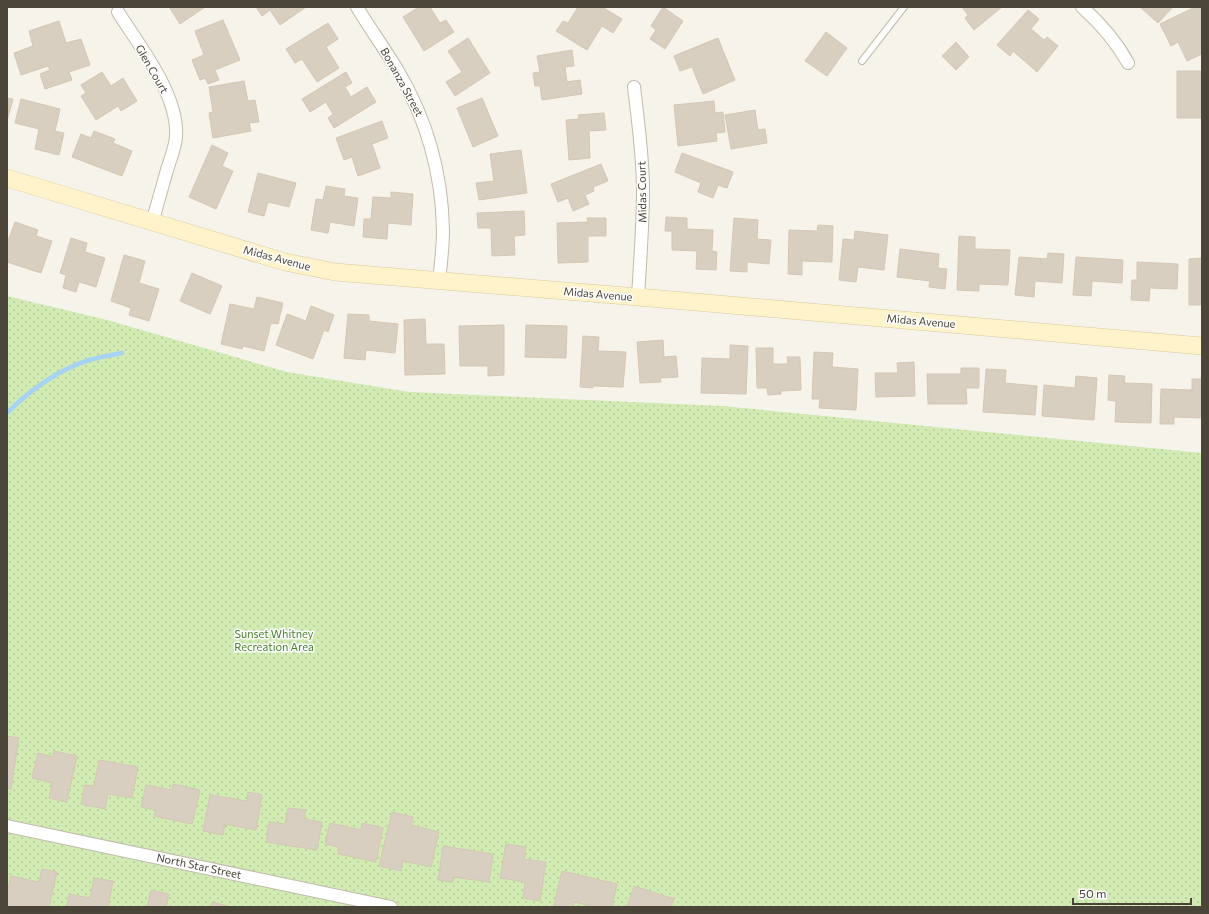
<svg xmlns="http://www.w3.org/2000/svg" width="1209" height="914" font-family="Commissioner,sans-serif">
<style>
.park{fill:url(#park-dots)}
.lines{fill:none;stroke-linecap:round;stroke-linejoin:round}
.stream{stroke:#a6d3f4;stroke-width:4.5}
.building{fill:#d8cfc0;stroke:#d4c7b3}
.lane-casing{stroke:#c2bbad;stroke-width:8}
.street-casing{stroke:#c2bbad;stroke-width:14}
.secondary-casing{stroke:#d8c89a;stroke-width:18}
.lane{stroke:#fff;stroke-width:6}
.street{stroke:#fff;stroke-width:12}
.secondary{stroke:#fff3cc;stroke-width:17}
.labels{text-anchor:middle;stroke-width:3;stroke-linejoin:round;paint-order:stroke}
.street-label{font-size:11px;fill:#4b4438;stroke:#fff}
.park-label{font-size:11px;fill:#488127;stroke:#fff}
</style>
<defs>
<pattern id="park-dots" width="8" height="8" patternUnits="userSpaceOnUse"><rect width="8" height="8" fill="#d1ebb3"/><path d="M2 2h.1M6 6h.1" fill="none" stroke="#b5cb9b" stroke-width="1.8" stroke-linecap="round"/></pattern>
</defs>
<rect width="100%" height="100%" fill="#f6f3eb"/>
<path class="park" d="M 7,296 L 107,320 L 287,372 L 409,392 L 722,406 L 1202,453 L 1202,907 L 7,907 Z"/>
<g class="lines">
<path class="stream" d="M 7,413 C 30,390 58,370 89,360 C 100,357 111,355 122,353"/>
</g>
<path class="building" d="M 169,7 L 205,7 L 180,24 Z
M 256,7 L 306,7 L 280,25 L 270,10 L 262,16 Z
M 419,7 L 430,7 L 440,23 L 446,20 L 454,32 L 424,51 L 403,17 Z
M 578,7 L 602,7 L 622,19 L 613,33 L 602,26 L 587,50 L 556,31 L 563,21 L 568,23 Z
M 663,7 L 683,21 L 665,49 L 650,39 L 656,30 L 651,26 Z
M 962,7 L 1002,7 L 974,30 L 965,18 L 968,15 Z
M 1140,7 L 1173,7 L 1158,23 Z
M 1195,7 L 1200,7 L 1202,11 L 1202,54 L 1187,61 L 1178,42 L 1171,46 L 1160,24 Z
M 1028,10 L 1039,19 L 1031,29 L 1044,40 L 1047,37 L 1058,46 L 1037,72 L 1013,51 L 1010,56 L 997,45 Z
M 223,20 L 240,60 L 215,70 L 219,80 L 208,84 L 205,78 L 200,80 L 192,60 L 204,55 L 195,31 Z
M 59,21 L 66,43 L 81,39 L 90,65 L 69,72 L 72,80 L 45,89 L 40,74 L 50,70 L 48,66 L 21,75 L 14,53 L 33,46 L 29,31 Z
M 328,23 L 338,39 L 326,47 L 339,68 L 317,82 L 302,59 L 295,63 L 286,49 Z
M 826,32 L 847,48 L 827,76 L 805,61 Z
M 468,38 L 490,73 L 455,96 L 446,82 L 462,72 L 448,51 Z
M 718,38 L 735,80 L 703,94 L 692,67 L 680,71 L 674,56 Z
M 956,42 L 969,57 L 956,70 L 942,56 Z
M 572,50 L 574,66 L 565,67 L 567,82 L 580,80 L 582,94 L 542,100 L 540,86 L 535,86 L 533,73 L 540,72 L 537,56 Z
M 1177,71 L 1202,71 L 1202,118 L 1177,118 Z
M 102,72 L 111,86 L 123,78 L 137,101 L 121,111 L 118,106 L 96,120 L 81,96 L 86,93 L 81,85 Z
M 346,72 L 352,83 L 345,87 L 351,97 L 367,87 L 376,102 L 334,128 L 328,118 L 333,114 L 326,102 L 310,112 L 302,99 Z
M 244,81 L 248,101 L 255,100 L 259,122 L 249,123 L 251,131 L 213,138 L 209,113 L 213,112 L 209,87 Z
M 7,98 L 13,99 L 7,121 Z
M 482,98 L 498,136 L 473,147 L 457,108 Z
M 21,99 L 60,109 L 55,131 L 64,133 L 59,155 L 35,149 L 39,129 L 15,123 Z
M 714,101 L 715,113 L 723,112 L 725,132 L 716,133 L 717,141 L 678,146 L 674,105 Z
M 755,110 L 758,130 L 765,129 L 767,143 L 731,149 L 725,115 Z
M 604,113 L 606,130 L 589,131 L 590,158 L 569,160 L 566,120 L 579,119 L 578,115 Z
M 382,121 L 388,138 L 372,144 L 380,168 L 358,176 L 352,157 L 344,160 L 336,138 Z
M 94,131 L 115,139 L 113,143 L 132,151 L 122,176 L 72,157 L 81,134 L 91,138 Z
M 212,145 L 228,153 L 222,166 L 233,171 L 216,209 L 189,197 Z
M 521,150 L 527,193 L 479,200 L 476,183 L 494,181 L 490,154 Z
M 682,153 L 733,172 L 727,188 L 718,185 L 713,198 L 698,192 L 701,183 L 675,172 Z
M 601,164 L 608,181 L 593,187 L 594,191 L 585,195 L 589,204 L 573,211 L 568,198 L 558,202 L 551,184 Z
M 258,173 L 296,183 L 289,207 L 268,202 L 264,216 L 248,212 Z
M 326,186 L 345,189 L 344,196 L 358,198 L 354,226 L 330,222 L 328,233 L 311,230 L 316,199 L 323,200 Z
M 391,192 L 413,194 L 411,225 L 388,223 L 387,239 L 363,237 L 364,219 L 371,219 L 373,197 L 391,198 Z
M 524,211 L 525,235 L 514,236 L 515,255 L 492,256 L 491,228 L 478,228 L 477,213 Z
M 666,217 L 687,218 L 687,229 L 713,230 L 712,251 L 717,252 L 716,270 L 696,269 L 697,251 L 672,250 L 672,231 L 665,231 Z
M 587,218 L 606,218 L 606,236 L 588,236 L 588,262 L 558,263 L 557,223 L 588,222 Z
M 734,218 L 758,220 L 757,239 L 771,240 L 769,264 L 747,262 L 747,272 L 730,271 Z
M 15,222 L 38,230 L 36,236 L 52,241 L 41,273 L 7,262 L 7,244 Z
M 818,225 L 833,226 L 832,262 L 802,261 L 802,275 L 788,274 L 789,230 L 817,231 Z
M 855,231 L 888,235 L 884,270 L 858,267 L 856,282 L 839,280 L 843,239 L 854,240 Z
M 959,236 L 975,237 L 975,249 L 1010,250 L 1008,285 L 979,284 L 979,291 L 957,290 Z
M 71,238 L 87,243 L 85,252 L 105,258 L 96,287 L 79,282 L 76,292 L 63,288 L 66,275 L 60,273 Z
M 900,249 L 939,254 L 938,268 L 947,269 L 945,289 L 929,287 L 930,281 L 897,277 Z
M 1048,253 L 1064,254 L 1062,283 L 1035,281 L 1034,297 L 1015,295 L 1019,257 L 1047,259 Z
M 124,255 L 145,261 L 139,283 L 159,289 L 149,321 L 129,315 L 131,308 L 111,301 Z
M 1076,257 L 1123,260 L 1122,283 L 1092,281 L 1091,296 L 1073,295 Z
M 1202,258 L 1202,305 L 1189,305 L 1189,259 Z
M 1137,262 L 1178,264 L 1177,289 L 1150,288 L 1149,301 L 1131,300 L 1132,280 L 1137,280 Z
M 192,273 L 222,286 L 210,314 L 180,301 Z
M 257,297 L 283,303 L 278,324 L 271,323 L 264,351 L 243,346 L 242,349 L 221,344 L 230,304 L 254,309 Z
M 311,306 L 334,315 L 328,332 L 324,330 L 313,359 L 276,345 L 287,314 L 306,321 Z
M 348,314 L 369,315 L 369,321 L 398,324 L 395,353 L 366,350 L 365,360 L 344,358 Z
M 425,319 L 426,344 L 444,344 L 445,374 L 405,375 L 404,320 Z
M 504,325 L 504,375 L 488,376 L 488,366 L 460,366 L 459,326 Z
M 526,325 L 567,326 L 566,358 L 525,357 Z
M 583,336 L 599,337 L 598,351 L 626,352 L 623,387 L 593,386 L 593,388 L 580,387 Z
M 663,340 L 664,357 L 676,356 L 678,377 L 660,378 L 661,382 L 640,383 L 637,342 Z
M 730,345 L 748,346 L 746,394 L 701,393 L 702,358 L 730,359 Z
M 756,348 L 773,348 L 773,364 L 788,364 L 787,357 L 800,357 L 801,390 L 781,391 L 781,394 L 768,395 L 767,388 L 757,388 Z
M 814,352 L 833,353 L 832,367 L 858,369 L 856,410 L 819,408 L 820,399 L 812,399 Z
M 914,362 L 915,396 L 876,397 L 875,373 L 898,373 L 897,363 Z
M 961,368 L 979,368 L 979,388 L 966,388 L 967,404 L 928,404 L 927,374 L 961,374 Z
M 986,369 L 1006,370 L 1005,383 L 1037,386 L 1035,415 L 983,412 Z
M 1109,375 L 1125,376 L 1124,383 L 1152,384 L 1151,423 L 1115,422 L 1116,401 L 1108,400 Z
M 1076,376 L 1097,378 L 1094,420 L 1042,416 L 1044,385 L 1075,388 Z
M 1192,379 L 1202,379 L 1202,418 L 1174,417 L 1174,424 L 1160,424 L 1161,389 L 1192,390 Z
M 7,736 L 19,738 L 11,789 L 7,788 Z
M 54,751 L 77,756 L 67,802 L 49,798 L 52,783 L 32,778 L 38,753 L 53,757 Z
M 99,760 L 138,767 L 132,798 L 108,794 L 105,809 L 81,804 L 85,785 L 94,786 Z
M 173,784 L 200,790 L 192,824 L 154,816 L 156,810 L 141,807 L 146,785 L 172,790 Z
M 248,792 L 262,795 L 256,830 L 225,824 L 223,835 L 203,831 L 210,795 L 247,801 Z
M 288,808 L 306,810 L 304,819 L 322,822 L 317,850 L 266,842 L 269,822 L 285,824 Z
M 392,812 L 413,817 L 411,825 L 439,832 L 431,867 L 403,861 L 401,871 L 379,866 Z
M 330,823 L 361,830 L 362,823 L 383,828 L 376,862 L 338,854 L 339,847 L 325,844 Z
M 506,844 L 526,847 L 524,859 L 546,862 L 540,901 L 523,898 L 525,882 L 500,878 Z
M 443,846 L 493,854 L 489,882 L 453,877 L 453,882 L 438,880 Z
M 42,869 L 57,872 L 49,907 L 7,906 L 7,893 L 11,876 L 39,882 Z
M 562,871 L 617,884 L 612,907 L 595,907 L 574,902 L 573,907 L 563,907 L 554,905 Z
M 94,878 L 113,881 L 108,907 L 67,907 L 69,894 L 90,898 Z
M 634,886 L 674,899 L 671,907 L 627,907 Z
M 151,890 L 169,894 L 166,907 L 147,907 Z
M 212,902 L 228,906 L 227,907 L 211,907 Z"/>
<g class="lines">
<defs>
<path id="lane" d="M 862,61 L 904,7"/>
<path id="street" d="M 357,7 C 370,29 385,49 398,71 C 427,120 442,172 443,230 C 443,247 441,264 439,281
M 1082,7 C 1101,24 1116,41 1128,63
M 118,12 C 140,47 179,95 176,137 C 175,148 170,160 167,170 C 162,188 157,205 152,223
M 634,87 C 638,121 643,156 643,190 C 643,226 640,262 638,297
M 7,826 L 391,907"/>
<path id="secondary" d="M 7,178 L 285,262 L 335,272 L 638,297 L 1202,346"/>
</defs>
<use href="#lane" class="lane-casing"/>
<use href="#street" class="street-casing"/>
<use href="#secondary" class="secondary-casing"/>
<use href="#lane" class="lane"/>
<use href="#street" class="street"/>
<use href="#secondary" class="secondary"/>
</g>
<g class="labels">
<g class="street-label">
<text transform="translate(152 69) rotate(60)" y="4">Glen Court</text>
<text transform="translate(402 82) rotate(61)" y="4">Bonanza Street</text>
<text transform="translate(642 192) rotate(-91)" y="4">Midas Court</text>
<text transform="translate(277 258) rotate(15)" y="4">Midas Avenue</text>
<text transform="translate(598 294) rotate(5)" y="4">Midas Avenue</text>
<text transform="translate(921 321) rotate(5)" y="4">Midas Avenue</text>
<text transform="translate(199 866) rotate(12)" y="4">North Star Street</text>
</g>
<g class="park-label">
<text x="274" y="638">Sunset Whitney<tspan x="274" dy="13">Recreation Area</tspan></text>
</g>
</g>
<rect width="1209" height="914" fill="none" stroke="#4b4438" stroke-width="16"/>
<path d="M1073 898v6h118v-6" fill="none" stroke="#4b4438" stroke-width="2"/>
<text x="1079" y="898" font-size="12" fill="#4b4438" stroke="#ffffff" stroke-width="3" paint-order="stroke">50 m</text>
</svg>
